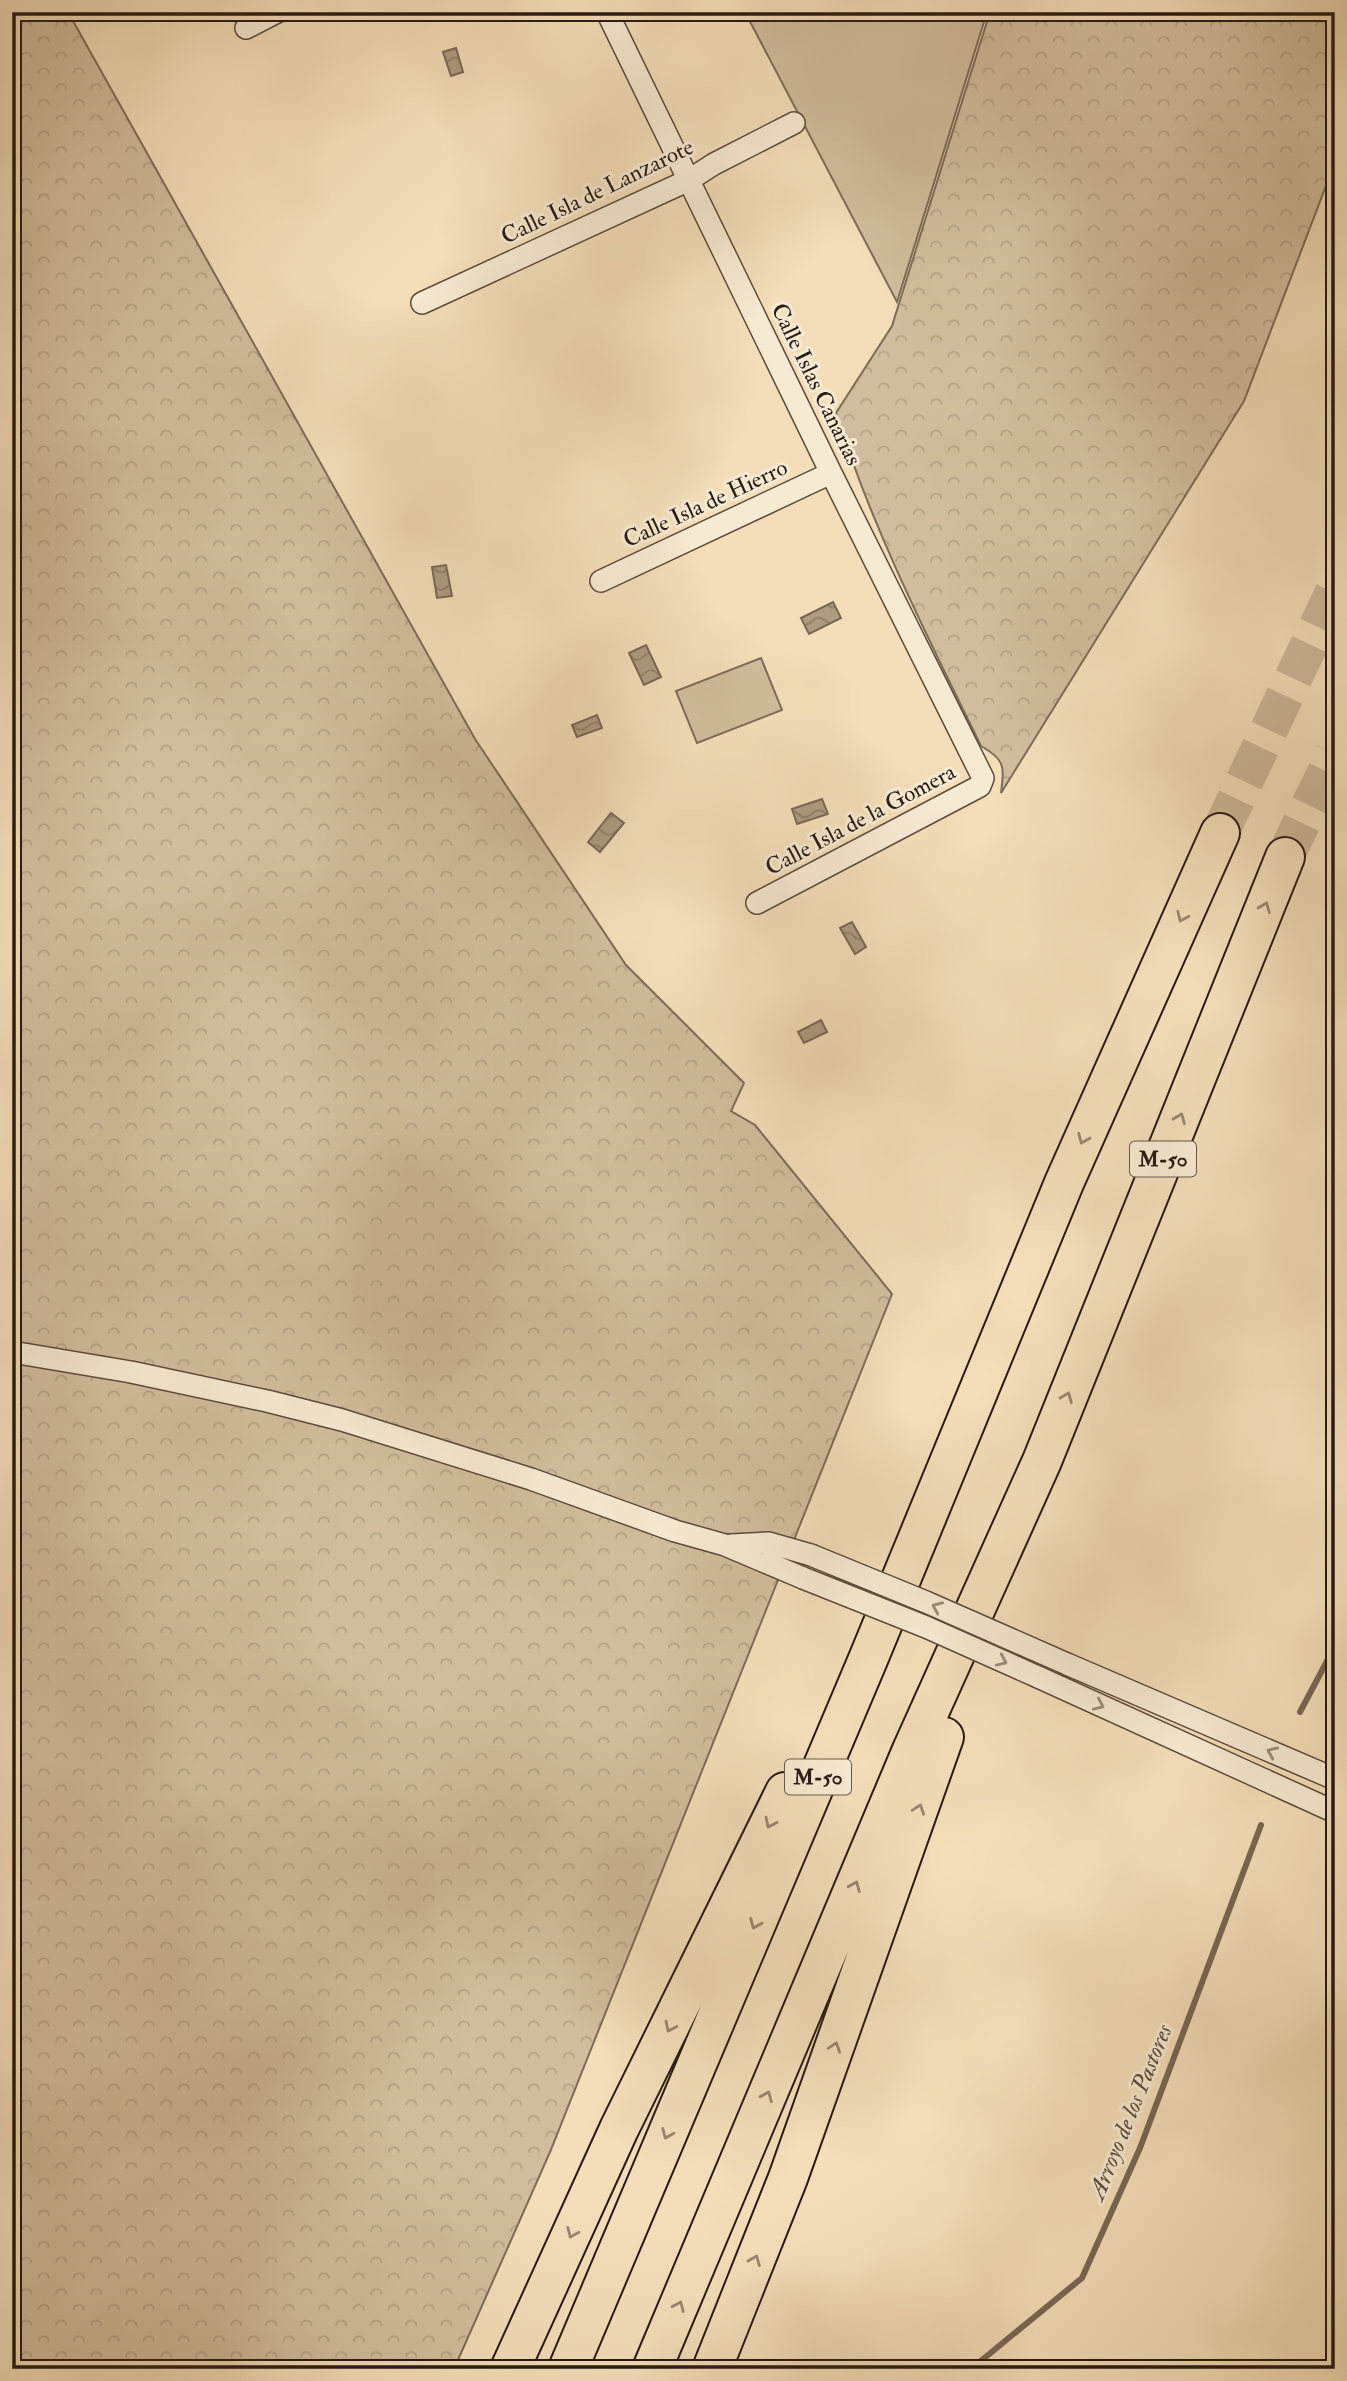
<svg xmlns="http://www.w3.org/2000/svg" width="1347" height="2381" font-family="'IM FELL Double Pica',serif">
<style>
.forest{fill:url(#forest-crowns);stroke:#7d6c58;stroke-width:2}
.garden{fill:#d1bd9d;stroke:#7d6c58;stroke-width:2}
.water{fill:url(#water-waves);stroke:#796755;stroke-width:2}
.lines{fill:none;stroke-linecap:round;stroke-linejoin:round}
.stream{stroke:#796755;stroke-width:6}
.highway-tunnel{stroke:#cbb798;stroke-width:38;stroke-dasharray:38 19;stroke-linecap:butt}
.street-casing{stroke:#5c4b3c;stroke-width:24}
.highway-casing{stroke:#291a13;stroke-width:42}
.street{stroke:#f7ead2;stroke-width:21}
.highway{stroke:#f3deb9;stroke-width:38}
.street-bridge-casing{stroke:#5c4b3c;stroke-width:24;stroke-linecap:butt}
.street-bridge{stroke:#f7ead2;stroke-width:21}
.oneway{stroke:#98866e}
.oneway2{stroke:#9a8c7c}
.labels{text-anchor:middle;stroke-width:6;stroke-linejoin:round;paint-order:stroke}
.shield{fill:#f7ead2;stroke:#67584c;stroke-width:2}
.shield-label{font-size:21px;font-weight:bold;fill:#291a13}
.street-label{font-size:23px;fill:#291a13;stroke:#f7ead2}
.water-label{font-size:24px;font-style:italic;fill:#5e4e3f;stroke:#f7ead2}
</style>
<defs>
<pattern id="forest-crowns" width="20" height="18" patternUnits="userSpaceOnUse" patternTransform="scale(1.75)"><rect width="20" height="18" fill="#d1bd9d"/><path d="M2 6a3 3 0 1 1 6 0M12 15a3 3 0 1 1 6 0" fill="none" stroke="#b3a286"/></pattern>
<pattern id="water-waves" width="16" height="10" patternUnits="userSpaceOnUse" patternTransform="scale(1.75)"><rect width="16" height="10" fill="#ae9b81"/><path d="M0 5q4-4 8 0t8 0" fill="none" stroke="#8e7e68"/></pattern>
</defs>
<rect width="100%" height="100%" fill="#f3deb9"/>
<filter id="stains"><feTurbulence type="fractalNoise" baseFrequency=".00286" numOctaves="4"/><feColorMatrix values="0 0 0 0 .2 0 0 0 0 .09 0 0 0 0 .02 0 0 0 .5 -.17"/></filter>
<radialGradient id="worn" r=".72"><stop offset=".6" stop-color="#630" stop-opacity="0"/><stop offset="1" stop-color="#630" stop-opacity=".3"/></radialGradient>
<path class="forest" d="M 12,12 L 68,12 L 475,739 L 626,965 L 744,1083 L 731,1111 L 755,1125 L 892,1294 L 550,2152 L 454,2369 L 12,2369 Z
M 990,12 L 1335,12 L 1335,162 L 1244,401 L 1001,793 C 1004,767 1006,760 981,746 C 928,638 872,528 836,413 L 892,326 Z"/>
<path class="garden" d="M 745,12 L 987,12 L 897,302 Z
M 761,658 L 782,710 L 697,743 L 676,691 Z"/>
<path class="water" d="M 456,48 L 463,72 L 451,76 L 443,52 Z
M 446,565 L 452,596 L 437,598 L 432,567 Z
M 833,602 L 841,618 L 809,634 L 801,618 Z
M 646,645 L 661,677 L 644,685 L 629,653 Z
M 597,715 L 602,728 L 577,737 L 572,725 Z
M 822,799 L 828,814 L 797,824 L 792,809 Z
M 611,813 L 624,823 L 600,852 L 588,842 Z
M 852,922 L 866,947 L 855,954 L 840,928 Z
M 821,1020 L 827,1032 L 804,1043 L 798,1032 Z"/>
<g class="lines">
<path class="stream" d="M 1300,1712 L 1335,1646
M 971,2369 L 1082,2278 L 1140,2148 L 1261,1825"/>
<path class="highway-tunnel" d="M 1220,833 L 1335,590
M 1285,857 L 1335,754"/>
<defs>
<path id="street" d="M 607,12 L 831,473 L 983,778 L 980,786 L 757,903
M 246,28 L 277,12
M 422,303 L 689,180 L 714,164 L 794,123
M 601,581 L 831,473
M 12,1352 L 131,1372 L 267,1401 L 342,1420 L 531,1479 L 675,1531 L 725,1545 L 803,1578
M 731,1545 L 769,1543 L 811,1555
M 1067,1664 L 1335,1779
M 1038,1677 L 1335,1812"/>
<path id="highway" d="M 510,2369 L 619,2129 L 785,1792
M 568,2369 L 869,1657 L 1064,1183 L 1220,833
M 652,2369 L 912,1750 L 1042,1461 L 1285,857
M 712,2369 L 788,2178 L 944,1737"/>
</defs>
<use href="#street" class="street-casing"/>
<use href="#highway" class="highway-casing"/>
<use href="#street" class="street"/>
<use href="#highway" class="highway"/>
<defs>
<path id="street-bridge" d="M 811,1555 L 926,1602 L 1067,1664
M 803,1578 L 926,1627 L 1038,1677"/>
</defs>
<use href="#street-bridge" class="street-bridge-casing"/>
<use href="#street-bridge" class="street-bridge"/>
</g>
<defs><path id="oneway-chevron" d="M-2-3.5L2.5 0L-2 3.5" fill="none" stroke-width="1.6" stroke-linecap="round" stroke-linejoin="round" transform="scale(1.75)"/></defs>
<g class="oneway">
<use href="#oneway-chevron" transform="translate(1265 907) rotate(-68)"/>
<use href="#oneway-chevron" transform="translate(1182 917) rotate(114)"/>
<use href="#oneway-chevron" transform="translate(1180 1118) rotate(-68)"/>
<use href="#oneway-chevron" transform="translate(1083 1139) rotate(113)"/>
<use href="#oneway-chevron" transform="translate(1067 1397) rotate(-68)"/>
<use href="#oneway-chevron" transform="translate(919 1809) rotate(-71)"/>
<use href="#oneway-chevron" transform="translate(770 1823) rotate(116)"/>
<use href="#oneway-chevron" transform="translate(855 1886) rotate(-67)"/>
<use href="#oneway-chevron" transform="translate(755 1924) rotate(113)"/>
<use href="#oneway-chevron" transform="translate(670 2027) rotate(116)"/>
<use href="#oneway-chevron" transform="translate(835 2047) rotate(-71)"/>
<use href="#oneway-chevron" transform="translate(767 2096) rotate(-67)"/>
<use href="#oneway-chevron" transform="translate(667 2134) rotate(113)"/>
<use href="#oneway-chevron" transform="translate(572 2233) rotate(114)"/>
<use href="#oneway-chevron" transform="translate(755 2260) rotate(-68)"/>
<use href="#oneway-chevron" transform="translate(679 2306) rotate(-67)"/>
</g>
<g class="oneway2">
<use href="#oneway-chevron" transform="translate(937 1607) rotate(-156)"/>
<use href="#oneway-chevron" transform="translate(1002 1661) rotate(24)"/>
<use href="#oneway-chevron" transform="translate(1099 1705) rotate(25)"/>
<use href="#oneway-chevron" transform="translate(1272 1752) rotate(-156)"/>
</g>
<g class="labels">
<g class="shield">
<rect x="1130" y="1141.5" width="66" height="35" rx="5"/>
<rect x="785" y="1759.5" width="66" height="35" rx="5"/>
</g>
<g class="shield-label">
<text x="1163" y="1166">M-50</text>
<text x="818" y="1784">M-50</text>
</g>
<g class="street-label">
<text transform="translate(597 191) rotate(-26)" y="8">Calle Isla de Lanzarote</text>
<text transform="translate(817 384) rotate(64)" y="8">Calle Islas Canarias</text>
<text transform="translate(705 503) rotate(-25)" y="8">Calle Isla de Hierro</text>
<text transform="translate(860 819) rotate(-28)" y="8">Calle Isla de la Gomera</text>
</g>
<g class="water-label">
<text transform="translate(1130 2112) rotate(-68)" y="8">Arroyo de los Pastores</text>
</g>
</g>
<rect width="1347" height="2381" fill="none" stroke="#f3deb9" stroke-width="42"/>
<rect x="14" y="14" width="1319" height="2353" fill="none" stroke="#291a13" stroke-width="3.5"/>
<rect x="21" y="21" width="1305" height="2339" fill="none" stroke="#291a13" stroke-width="2"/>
<rect width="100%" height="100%" filter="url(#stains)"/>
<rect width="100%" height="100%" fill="url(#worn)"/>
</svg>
